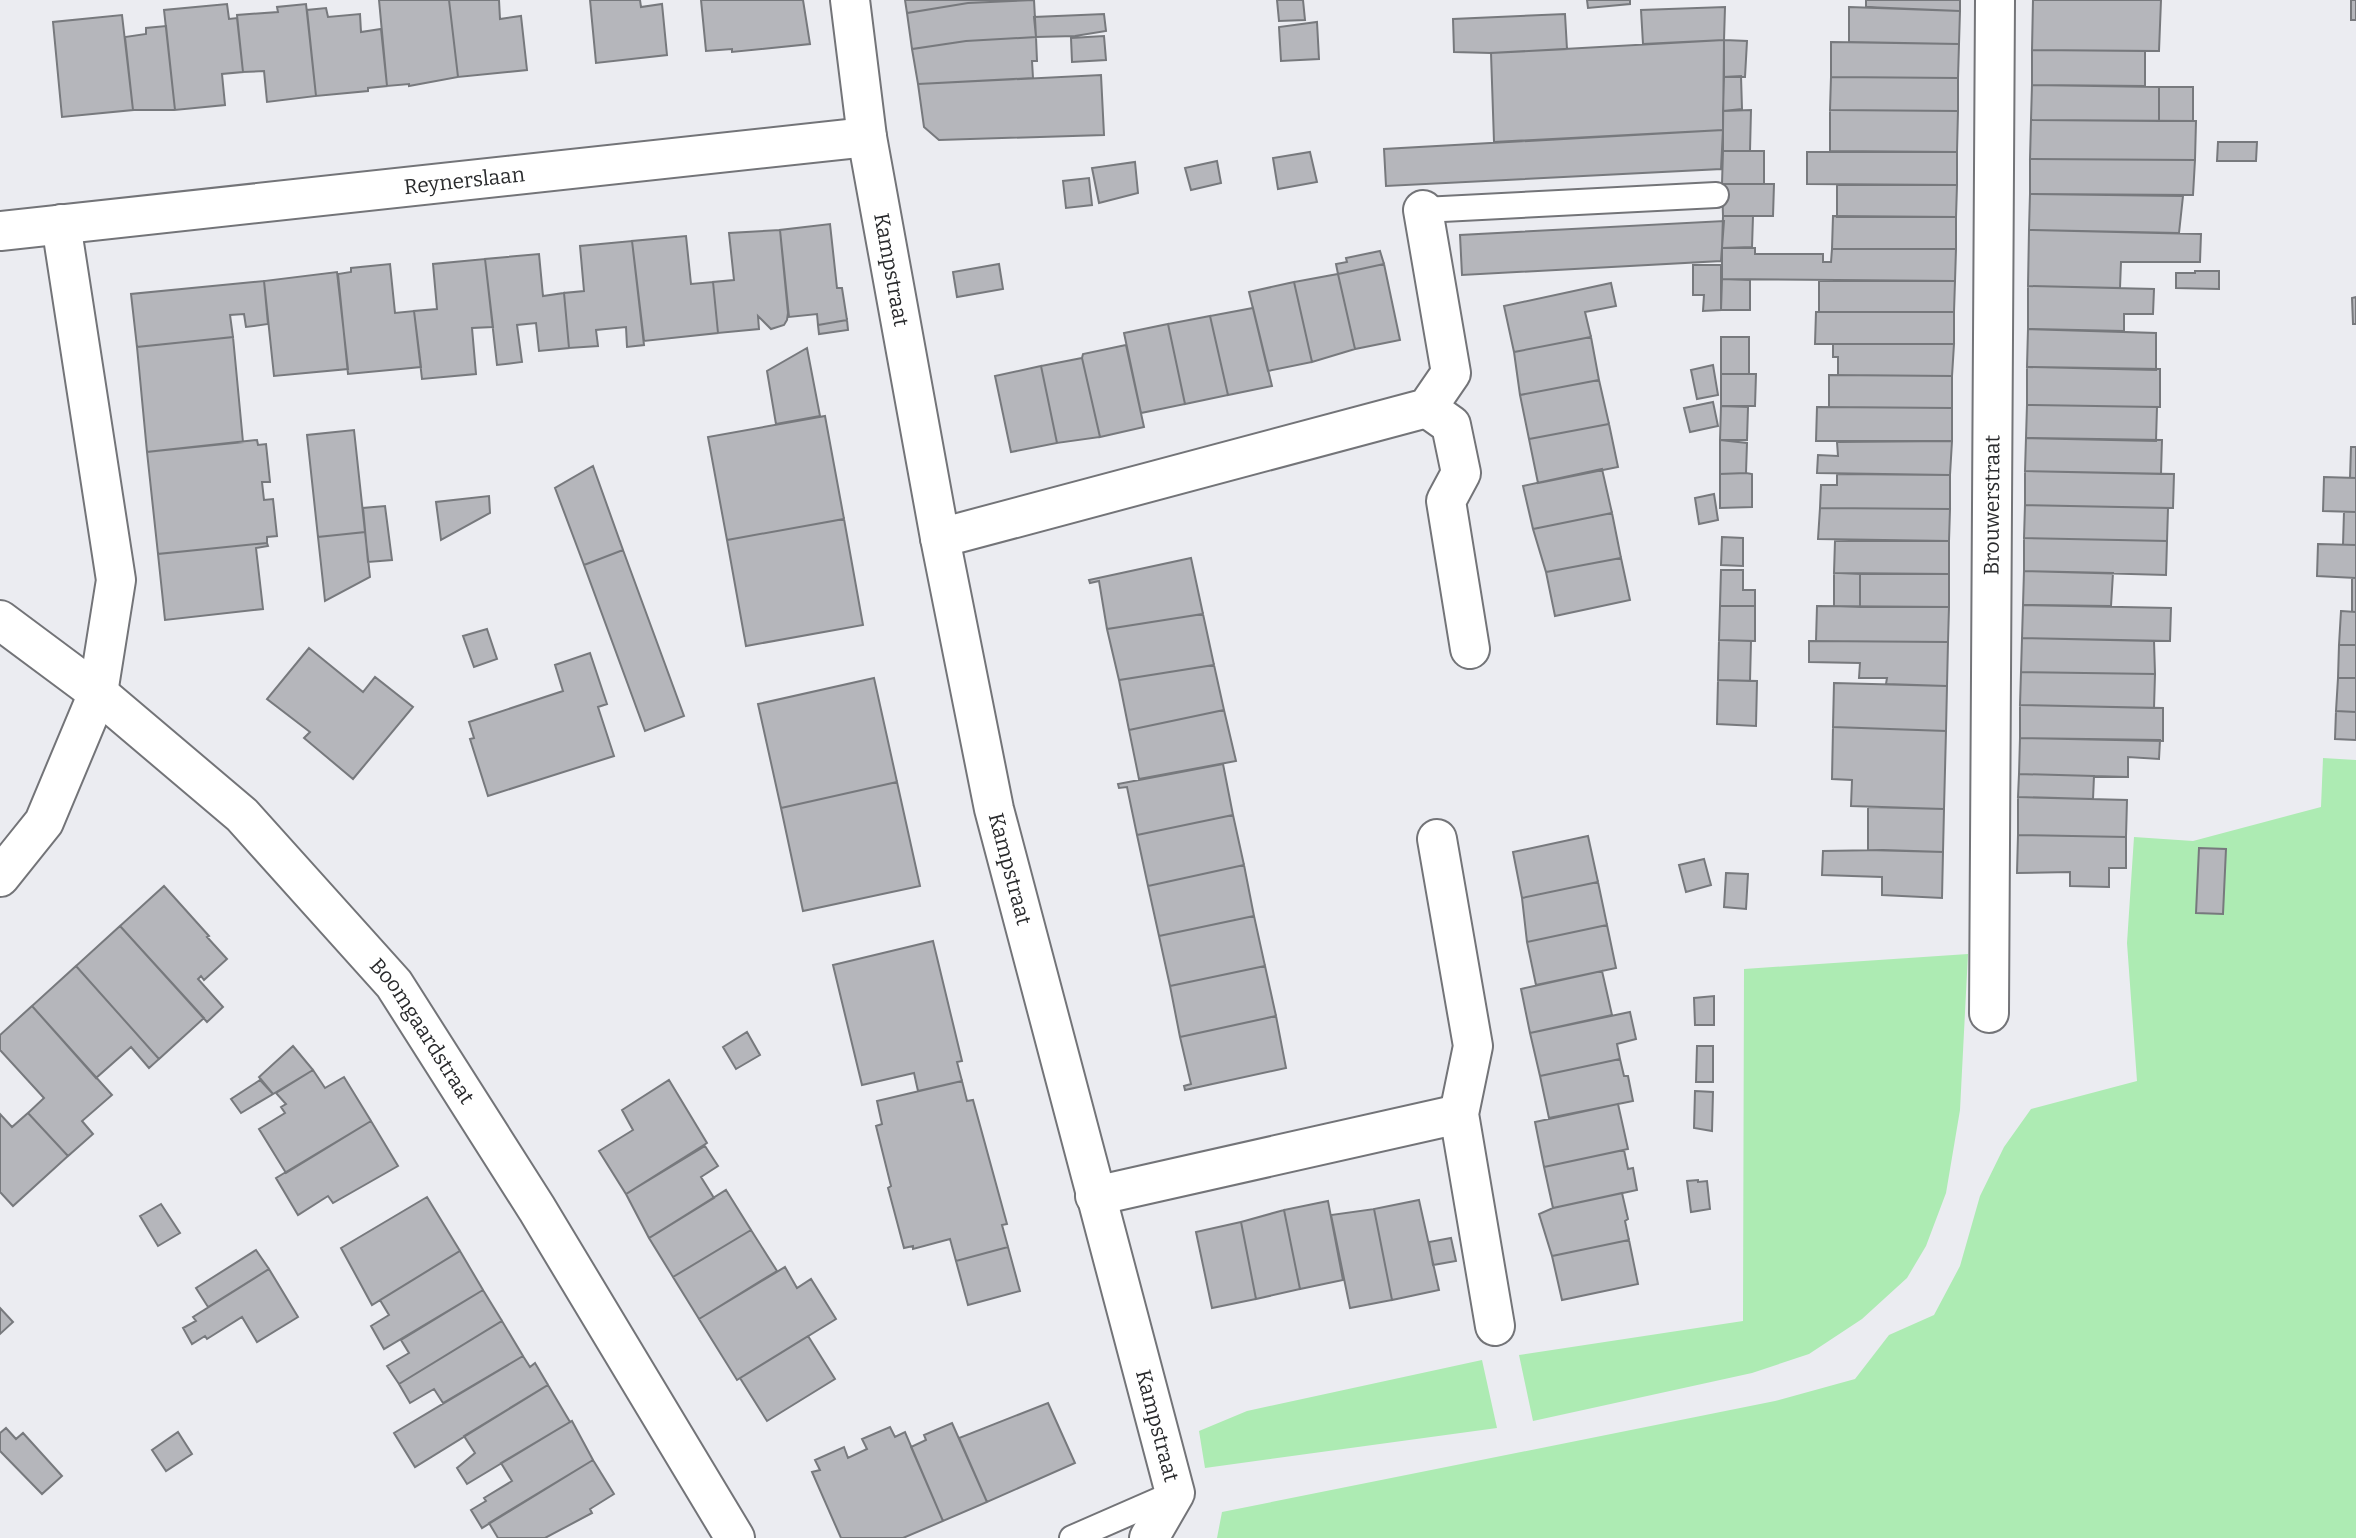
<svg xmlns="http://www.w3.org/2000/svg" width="2356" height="1538" font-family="Bitter,serif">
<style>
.green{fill:#adebb3}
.building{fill:#b5b6bb;stroke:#77797d;stroke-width:2}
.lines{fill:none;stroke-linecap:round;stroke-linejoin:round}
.lane-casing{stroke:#737478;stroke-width:28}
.street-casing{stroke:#737478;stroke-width:42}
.lane{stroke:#fff;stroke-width:24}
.street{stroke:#fff;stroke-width:38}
.labels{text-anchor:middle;stroke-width:7;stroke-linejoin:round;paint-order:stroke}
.street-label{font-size:21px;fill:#292a2c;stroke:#ebecf1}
</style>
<rect width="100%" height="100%" fill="#ebecf1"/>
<path class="green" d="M 2323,758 L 2356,760 L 2356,1538 L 1217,1538 L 1222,1512 L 1775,1401 L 1855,1379 L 1889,1335 L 1934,1315 L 1960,1266 L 1980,1196 L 2004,1147 L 2031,1109 L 2137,1081 L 2127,943 L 2134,837 L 2193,841 L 2321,807 Z
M 1968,954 L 1960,1110 L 1946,1193 L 1926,1246 L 1907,1278 L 1862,1319 L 1809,1354 L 1752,1373 L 1533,1421 L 1519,1355 L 1743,1321 L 1744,969 Z
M 1482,1360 L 1497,1428 L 1205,1468 L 1199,1431 L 1247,1411 Z"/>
<path class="building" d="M 379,0 L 449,0 L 458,77 L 409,86 L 409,84 L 387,86 Z
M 449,0 L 499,0 L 500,19 L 521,16 L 527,70 L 458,77 Z
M 590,0 L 640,0 L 641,7 L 662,4 L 667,55 L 596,63 Z
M 701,0 L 803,0 L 810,44 L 732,52 L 732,49 L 706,51 Z
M 905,0 L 1034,0 L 968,3 L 907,13 Z
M 1034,0 L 1036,37 L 966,41 L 912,49 L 907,13 L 968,3 Z
M 1277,0 L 1303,0 L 1305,20 L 1279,21 Z
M 1587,0 L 1630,0 L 1630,4 L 1588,8 Z
M 1866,0 L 1960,0 L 1960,11 L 1866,7 Z
M 2033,0 L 2161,0 L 2159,51 L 2032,50 Z
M 2351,0 L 2356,0 L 2356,20 L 2351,20 Z
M 227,4 L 229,19 L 237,18 L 243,72 L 222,74 L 225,105 L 175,110 L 164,10 Z
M 306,4 L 316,96 L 267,102 L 264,71 L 243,72 L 237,15 L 278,12 L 277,7 Z
M 1725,7 L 1724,40 L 1643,44 L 1641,10 Z
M 1849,7 L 1960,11 L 1959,44 L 1849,42 Z
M 326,8 L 328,17 L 360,14 L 361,32 L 381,29 L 387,86 L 368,88 L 368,91 L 316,96 L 307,10 Z
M 1104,14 L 1106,31 L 1075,36 L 1036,37 L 1034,17 Z
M 1565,14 L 1567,49 L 1491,53 L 1454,52 L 1453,19 Z
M 122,15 L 133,110 L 62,117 L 53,22 Z
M 1317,22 L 1319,59 L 1281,61 L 1279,27 Z
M 166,26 L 175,110 L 133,110 L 125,37 L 146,34 L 146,28 Z
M 1104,36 L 1106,60 L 1072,62 L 1071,38 Z
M 1036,37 L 1037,61 L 1032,61 L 1033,78 L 918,84 L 912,49 L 966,41 Z
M 1724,40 L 1723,130 L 1494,142 L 1491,53 Z
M 1724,40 L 1747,41 L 1745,77 L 1724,77 Z
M 1831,42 L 1959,44 L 1958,78 L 1831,77 Z
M 2032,50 L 2145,51 L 2145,86 L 2032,85 Z
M 1101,75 L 1104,135 L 939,140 L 924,127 L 918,84 Z
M 1741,76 L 1742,109 L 1723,111 L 1724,77 Z
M 1831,77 L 1958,78 L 1958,111 L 1830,110 Z
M 2032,85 L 2159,87 L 2159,121 L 2031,120 Z
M 2159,87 L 2193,87 L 2193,121 L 2159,121 Z
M 1751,110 L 1750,151 L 1723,151 L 1723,111 Z
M 1830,110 L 1958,111 L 1957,152 L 1830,151 Z
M 2031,120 L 2196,121 L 2195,160 L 2030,159 Z
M 1723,130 L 1721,169 L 1386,186 L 1384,149 Z
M 2218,142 L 2257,142 L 2256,161 L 2217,161 Z
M 1723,151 L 1764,151 L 1764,184 L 1722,184 Z
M 1310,152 L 1317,182 L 1278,189 L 1273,158 Z
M 1807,152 L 1957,152 L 1957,185 L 1807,184 Z
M 2030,159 L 2195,160 L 2193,195 L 2030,194 Z
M 1217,161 L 1221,183 L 1191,190 L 1185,168 Z
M 1135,162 L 1138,193 L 1099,203 L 1092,168 Z
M 1089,178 L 1092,205 L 1066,208 L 1063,181 Z
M 1722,184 L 1774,184 L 1773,216 L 1723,216 Z
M 1837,185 L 1957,185 L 1956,217 L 1837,217 Z
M 2030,194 L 2183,196 L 2179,233 L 2029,230 Z
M 1723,216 L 1753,216 L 1752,247 L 1722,248 Z
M 1833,216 L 1956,217 L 1956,249 L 1832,249 Z
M 1724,221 L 1721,261 L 1462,275 L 1460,235 Z
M 830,224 L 837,288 L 842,288 L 847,320 L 818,325 L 817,314 L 789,317 L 780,230 Z
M 780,230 L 788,313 L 787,320 L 784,325 L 771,329 L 758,316 L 759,329 L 718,333 L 713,282 L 734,280 L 729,233 Z
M 2029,230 L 2201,234 L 2200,262 L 2121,262 L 2120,288 L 2028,286 Z
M 686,236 L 691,284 L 713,282 L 718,333 L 644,341 L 632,241 Z
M 632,241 L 644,345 L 627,347 L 626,327 L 596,330 L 598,346 L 569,348 L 564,293 L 584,291 L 580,246 Z
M 1722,248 L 1755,248 L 1755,254 L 1823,254 L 1823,262 L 1831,262 L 1832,249 L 1956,249 L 1955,281 L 1722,279 Z
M 1380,251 L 1384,264 L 1338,274 L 1336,264 L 1347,262 L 1346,258 Z
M 539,254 L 543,296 L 564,293 L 569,348 L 539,351 L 536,323 L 517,325 L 522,362 L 497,365 L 485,259 Z
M 485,259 L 493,327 L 472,328 L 476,374 L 422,379 L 414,311 L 437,309 L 433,264 Z
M 390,264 L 395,313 L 414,311 L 421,367 L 348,374 L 338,274 L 351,272 L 351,268 Z
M 999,264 L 1003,289 L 957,297 L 953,272 Z
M 1384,264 L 1400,340 L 1355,349 L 1338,274 Z
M 1693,265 L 1721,265 L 1721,310 L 1703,311 L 1704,295 L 1693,295 Z
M 2195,271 L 2219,271 L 2219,289 L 2176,288 L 2176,273 L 2195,273 Z
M 337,272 L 348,369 L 274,376 L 264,281 Z
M 1338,274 L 1355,349 L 1312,362 L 1294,282 Z
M 1722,279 L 1750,280 L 1750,310 L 1721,310 Z
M 264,281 L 268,324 L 246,327 L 244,314 L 230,315 L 233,337 L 137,347 L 131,294 Z
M 1819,281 L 1955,281 L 1954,312 L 1819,312 Z
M 1294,282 L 1312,362 L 1268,371 L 1249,292 Z
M 1611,283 L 1616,306 L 1585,312 L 1591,337 L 1514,352 L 1504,306 Z
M 2028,286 L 2154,289 L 2153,314 L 2124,314 L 2124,331 L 2028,329 Z
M 2356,297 L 2356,324 L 2353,324 L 2352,298 Z
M 1253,308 L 1272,386 L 1228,395 L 1210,316 Z
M 1816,312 L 1954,312 L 1954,344 L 1815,344 Z
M 1210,316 L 1228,395 L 1185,404 L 1168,324 Z
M 847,320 L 848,330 L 819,334 L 818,325 Z
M 1168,324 L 1185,404 L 1141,413 L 1124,333 Z
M 2028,329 L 2156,333 L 2156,370 L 2027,367 Z
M 233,337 L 243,442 L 147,452 L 137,347 Z
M 1591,337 L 1599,380 L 1520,395 L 1514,352 Z
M 1721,337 L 1749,337 L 1749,374 L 1721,374 Z
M 1833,344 L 1954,344 L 1952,376 L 1838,375 L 1838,357 L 1833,357 Z
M 1126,345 L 1144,427 L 1100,437 L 1082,358 L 1083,354 Z
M 807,348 L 820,416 L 776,424 L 767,371 Z
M 1082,358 L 1100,437 L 1057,443 L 1041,366 Z
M 1713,365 L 1718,395 L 1697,399 L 1691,370 Z
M 1041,366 L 1057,443 L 1011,452 L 995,376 Z
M 2027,367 L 2160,369 L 2160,407 L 2027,405 Z
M 1721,374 L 1756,374 L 1755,406 L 1721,406 Z
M 1829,375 L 1952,376 L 1952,408 L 1829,407 Z
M 1599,380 L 1609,424 L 1529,439 L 1520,395 Z
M 1713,402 L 1718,426 L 1690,432 L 1684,408 Z
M 2027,405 L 2157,407 L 2156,441 L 2026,438 Z
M 1721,406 L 1748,407 L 1747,440 L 1720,440 Z
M 1817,407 L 1952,408 L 1952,441 L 1816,441 Z
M 825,416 L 844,519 L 727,540 L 708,437 Z
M 1609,424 L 1618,467 L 1538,483 L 1529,439 Z
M 354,430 L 365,532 L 318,537 L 307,435 Z
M 2026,438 L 2162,440 L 2161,474 L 2025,471 Z
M 257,440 L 258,445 L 266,444 L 270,482 L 262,482 L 264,500 L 273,499 L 277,536 L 267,537 L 267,543 L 158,554 L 147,452 Z
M 1720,440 L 1747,443 L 1746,473 L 1720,474 Z
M 1952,441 L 1950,475 L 1817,473 L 1818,455 L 1838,456 L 1837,442 Z
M 2351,447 L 2356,447 L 2356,478 L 2350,478 Z
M 593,466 L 623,550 L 584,565 L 555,488 Z
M 1602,469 L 1612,513 L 1533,529 L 1523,486 Z
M 2025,471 L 2174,474 L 2173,508 L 2025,505 Z
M 1746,473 L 1752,474 L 1752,507 L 1720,508 L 1720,474 Z
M 1837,474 L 1950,475 L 1950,509 L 1820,508 L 1821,485 L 1837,485 Z
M 2324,477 L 2356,478 L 2356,512 L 2323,511 Z
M 1714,494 L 1718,520 L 1699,524 L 1695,498 Z
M 489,496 L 490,513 L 441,540 L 436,502 Z
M 2025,505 L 2168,508 L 2167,541 L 2024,538 Z
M 385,506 L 392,560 L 368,562 L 363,508 Z
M 1820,508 L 1950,509 L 1949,541 L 1818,539 Z
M 2344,512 L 2356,512 L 2356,545 L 2343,545 Z
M 1612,513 L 1621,558 L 1546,572 L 1533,529 Z
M 844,519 L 863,625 L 746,646 L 727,540 Z
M 365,532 L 370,577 L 325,601 L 318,537 Z
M 1722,537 L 1743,538 L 1743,566 L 1721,565 Z
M 2024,538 L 2167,541 L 2166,575 L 2024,571 Z
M 1835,541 L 1949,541 L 1949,574 L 1834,573 Z
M 267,543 L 268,546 L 256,548 L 263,609 L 165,620 L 158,554 Z
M 2318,544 L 2356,545 L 2356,578 L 2317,576 Z
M 623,550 L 684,716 L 645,731 L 584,565 Z
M 1191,558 L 1203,614 L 1107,629 L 1099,581 L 1090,583 L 1089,580 Z
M 1621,558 L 1630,600 L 1555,616 L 1546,572 Z
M 1721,570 L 1743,570 L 1743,590 L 1755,590 L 1755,606 L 1720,606 Z
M 2024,571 L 2113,573 L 2111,606 L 2023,605 Z
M 1834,573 L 1860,574 L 1860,607 L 1834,606 Z
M 1860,574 L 1949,574 L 1949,607 L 1860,607 Z
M 2352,578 L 2356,578 L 2356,612 L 2352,612 Z
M 2023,605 L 2171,608 L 2170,641 L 2022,638 Z
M 1720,606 L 1755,606 L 1755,641 L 1719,640 Z
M 1817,606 L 1949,607 L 1948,642 L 1816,641 Z
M 2341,611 L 2356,612 L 2356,645 L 2339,645 Z
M 1203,614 L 1214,665 L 1119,680 L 1107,629 Z
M 487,629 L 497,659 L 474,667 L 463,636 Z
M 2022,638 L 2154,641 L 2155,674 L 2021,672 Z
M 1719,640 L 1751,641 L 1750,681 L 1718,680 Z
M 1809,641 L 1948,642 L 1947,686 L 1886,684 L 1887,678 L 1859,678 L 1860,663 L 1809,662 Z
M 2339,645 L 2356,645 L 2356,678 L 2338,678 Z
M 309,648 L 363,692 L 375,677 L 413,707 L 353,779 L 304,738 L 310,732 L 267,699 Z
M 590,653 L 607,704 L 598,707 L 614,756 L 488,796 L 470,739 L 474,738 L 469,722 L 563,691 L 555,665 Z
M 1214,665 L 1224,710 L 1129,730 L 1119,680 Z
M 2021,672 L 2155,674 L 2154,708 L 2020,705 Z
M 874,678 L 897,782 L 781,808 L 758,704 Z
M 2338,678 L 2356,678 L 2356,712 L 2336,711 Z
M 1718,680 L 1757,681 L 1756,726 L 1717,724 Z
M 1834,683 L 1947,686 L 1946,731 L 1833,727 Z
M 2020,705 L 2163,708 L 2163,741 L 2020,738 Z
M 1224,710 L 1236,761 L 1139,779 L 1129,730 Z
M 2336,711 L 2356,712 L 2356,740 L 2335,739 Z
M 1833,727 L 1946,731 L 1944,809 L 1851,806 L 1852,780 L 1832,779 Z
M 2020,738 L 2160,740 L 2159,759 L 2128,757 L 2128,777 L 2019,774 Z
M 1223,764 L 1233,815 L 1137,835 L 1127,787 L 1119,788 L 1118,784 Z
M 2019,774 L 2094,776 L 2093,799 L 2018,797 Z
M 897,782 L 920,886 L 803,911 L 781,808 Z
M 2018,797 L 2127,800 L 2126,837 L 2018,835 Z
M 1868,807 L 1944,809 L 1943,852 L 1868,850 Z
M 1233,815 L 1244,865 L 1148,886 L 1137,835 Z
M 2018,835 L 2126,837 L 2126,868 L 2109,868 L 2109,887 L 2070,886 L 2070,872 L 2017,873 Z
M 1588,836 L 1598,882 L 1522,898 L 1513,852 Z
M 2199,848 L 2226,849 L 2223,914 L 2196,913 Z
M 1883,850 L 1943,852 L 1942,898 L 1882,895 L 1882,877 L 1822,875 L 1823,851 Z
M 1704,859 L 1711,885 L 1686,892 L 1679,865 Z
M 1244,865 L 1254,916 L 1159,936 L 1148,886 Z
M 1726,873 L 1748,874 L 1746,909 L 1724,907 Z
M 1598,882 L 1607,925 L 1527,942 L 1522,898 Z
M 164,886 L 209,936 L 207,937 L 227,959 L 204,980 L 201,976 L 198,979 L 223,1007 L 207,1022 L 120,926 Z
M 1254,916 L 1265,966 L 1170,986 L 1159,936 Z
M 1607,925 L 1616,968 L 1536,985 L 1527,942 Z
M 120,926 L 204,1018 L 159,1059 L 76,966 Z
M 933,941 L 962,1061 L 957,1062 L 962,1081 L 918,1091 L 914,1073 L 862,1085 L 833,965 Z
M 76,966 L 159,1059 L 149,1068 L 131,1047 L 96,1078 L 32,1006 Z
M 1265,966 L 1276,1016 L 1180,1037 L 1170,986 Z
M 1602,971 L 1612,1015 L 1530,1033 L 1521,989 Z
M 1714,996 L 1714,1025 L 1695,1025 L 1694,998 Z
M 32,1006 L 112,1095 L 82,1121 L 93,1134 L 68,1156 L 28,1113 L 44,1098 L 0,1050 L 0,1035 Z
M 1630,1012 L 1636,1039 L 1617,1044 L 1620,1059 L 1540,1076 L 1530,1033 Z
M 1276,1016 L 1286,1068 L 1185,1090 L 1184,1086 L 1191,1084 L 1180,1037 Z
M 747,1032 L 760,1055 L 736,1069 L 723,1047 Z
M 293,1046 L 313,1070 L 273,1094 L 259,1077 Z
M 1697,1046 L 1713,1046 L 1713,1082 L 1696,1082 Z
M 1620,1059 L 1624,1076 L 1628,1076 L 1633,1101 L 1549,1118 L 1540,1076 Z
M 313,1070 L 325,1088 L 344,1077 L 371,1121 L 286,1173 L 259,1129 L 285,1113 L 281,1107 L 286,1104 L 276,1093 Z
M 260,1080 L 273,1094 L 241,1113 L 231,1099 Z
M 669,1080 L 707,1143 L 626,1194 L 599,1151 L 633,1130 L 622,1110 Z
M 962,1081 L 967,1101 L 973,1100 L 1007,1224 L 1002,1225 L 1008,1247 L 956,1261 L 950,1239 L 913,1249 L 913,1246 L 904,1248 L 888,1188 L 891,1186 L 876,1126 L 882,1124 L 877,1101 Z
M 1695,1091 L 1713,1092 L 1712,1131 L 1694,1128 Z
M 1618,1104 L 1628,1149 L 1544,1167 L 1535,1122 Z
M 28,1113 L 68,1156 L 13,1206 L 0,1192 L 0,1114 L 12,1127 Z
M 371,1121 L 398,1166 L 333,1203 L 328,1196 L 298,1215 L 276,1178 Z
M 705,1146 L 718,1166 L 701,1177 L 714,1198 L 649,1238 L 626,1194 Z
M 1624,1150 L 1628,1169 L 1633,1168 L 1637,1190 L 1553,1208 L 1544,1167 Z
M 1698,1180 L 1698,1182 L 1707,1181 L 1710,1209 L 1691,1212 L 1687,1181 Z
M 726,1190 L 751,1230 L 673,1277 L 649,1238 Z
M 1622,1193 L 1628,1219 L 1625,1221 L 1629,1240 L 1552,1256 L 1539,1214 L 1553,1208 Z
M 427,1197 L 460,1251 L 372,1305 L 341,1248 Z
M 1419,1200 L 1439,1290 L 1392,1300 L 1374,1209 Z
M 1328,1201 L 1343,1280 L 1300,1289 L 1284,1210 Z
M 161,1204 L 180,1233 L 158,1246 L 140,1216 Z
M 1374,1209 L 1392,1300 L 1350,1308 L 1331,1215 Z
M 1284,1210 L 1300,1289 L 1256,1299 L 1241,1222 Z
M 1241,1222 L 1256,1299 L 1212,1308 L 1196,1232 Z
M 751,1230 L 777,1271 L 699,1319 L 673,1277 Z
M 1451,1238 L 1456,1261 L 1433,1265 L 1429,1242 Z
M 1629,1240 L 1638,1284 L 1562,1300 L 1552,1256 Z
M 1008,1247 L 1020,1291 L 968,1305 L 956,1261 Z
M 256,1250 L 269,1269 L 208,1307 L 196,1288 Z
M 460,1251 L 483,1290 L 384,1349 L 371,1326 L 389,1315 L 380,1300 Z
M 785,1267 L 797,1288 L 811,1279 L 836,1319 L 737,1380 L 699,1319 Z
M 269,1269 L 298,1317 L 257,1342 L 242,1317 L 207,1339 L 205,1336 L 192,1344 L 183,1328 L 196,1321 L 193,1317 Z
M 483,1290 L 502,1321 L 399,1384 L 387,1366 L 409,1353 L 401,1340 Z
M 0,1308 L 13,1322 L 0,1334 Z
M 502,1321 L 523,1356 L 443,1403 L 434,1389 L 410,1403 L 399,1384 Z
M 808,1336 L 835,1379 L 767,1421 L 740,1378 Z
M 523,1356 L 530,1367 L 535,1363 L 548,1385 L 415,1467 L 394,1433 Z
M 548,1385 L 570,1422 L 467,1484 L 457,1468 L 475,1453 L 464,1436 Z
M 1048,1403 L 1075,1463 L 987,1502 L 959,1438 Z
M 572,1421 L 593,1460 L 482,1528 L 471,1510 L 486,1501 L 484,1498 L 512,1481 L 501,1463 Z
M 952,1423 L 987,1502 L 943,1521 L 911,1447 L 926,1440 L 924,1435 Z
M 890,1427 L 895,1437 L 905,1432 L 943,1521 L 903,1538 L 841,1538 L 812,1472 L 820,1470 L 815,1460 L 844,1447 L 848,1458 L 867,1449 L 862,1439 Z
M 6,1428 L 16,1439 L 23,1433 L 62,1476 L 42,1494 L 0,1451 L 0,1433 Z
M 178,1432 L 192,1454 L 166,1471 L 152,1450 Z
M 593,1460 L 614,1494 L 590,1509 L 592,1513 L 545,1538 L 498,1538 L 489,1523 Z"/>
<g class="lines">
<defs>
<path id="lane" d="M 1423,210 L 1716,195
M 1072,1538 L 1175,1493"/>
<g id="street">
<path id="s1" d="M 850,0 L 867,137 L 940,538 L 994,809 L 1175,1493 L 1149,1538"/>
<path id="s2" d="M 0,231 L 867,137"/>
<path d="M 1427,408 L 1451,425 L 1461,473 L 1446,501 L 1470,649"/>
<path d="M 940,538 L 1427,408 L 1451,373 L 1423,210"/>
<path id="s3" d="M 0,620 L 98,693 L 242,815 L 394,984 L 537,1209 L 735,1538"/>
<path d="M 1437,839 L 1473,1046 L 1459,1114 L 1495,1326"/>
<path d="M 0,877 L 44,822 L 98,693 L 116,580 L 61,224"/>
<path id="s4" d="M 1989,1013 L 1995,0"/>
<path d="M 1095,1196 L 1459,1114"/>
</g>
</defs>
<use href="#lane" class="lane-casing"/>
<use href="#street" class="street-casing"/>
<use href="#lane" class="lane"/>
<use href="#street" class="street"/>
</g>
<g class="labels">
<g class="street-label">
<text dy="7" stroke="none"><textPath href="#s2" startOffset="467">Reynerslaan</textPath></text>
<text dy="7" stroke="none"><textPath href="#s1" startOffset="273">Kampstraat</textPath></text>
<text dy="7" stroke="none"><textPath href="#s4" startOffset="508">Brouwerstraat</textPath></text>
<text dy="7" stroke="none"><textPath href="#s1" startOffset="884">Kampstraat</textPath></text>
<text dy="7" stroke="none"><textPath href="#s3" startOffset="593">Boomgaardstraat</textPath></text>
<text dy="7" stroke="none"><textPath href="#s1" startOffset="1460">Kampstraat</textPath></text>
</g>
</g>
</svg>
